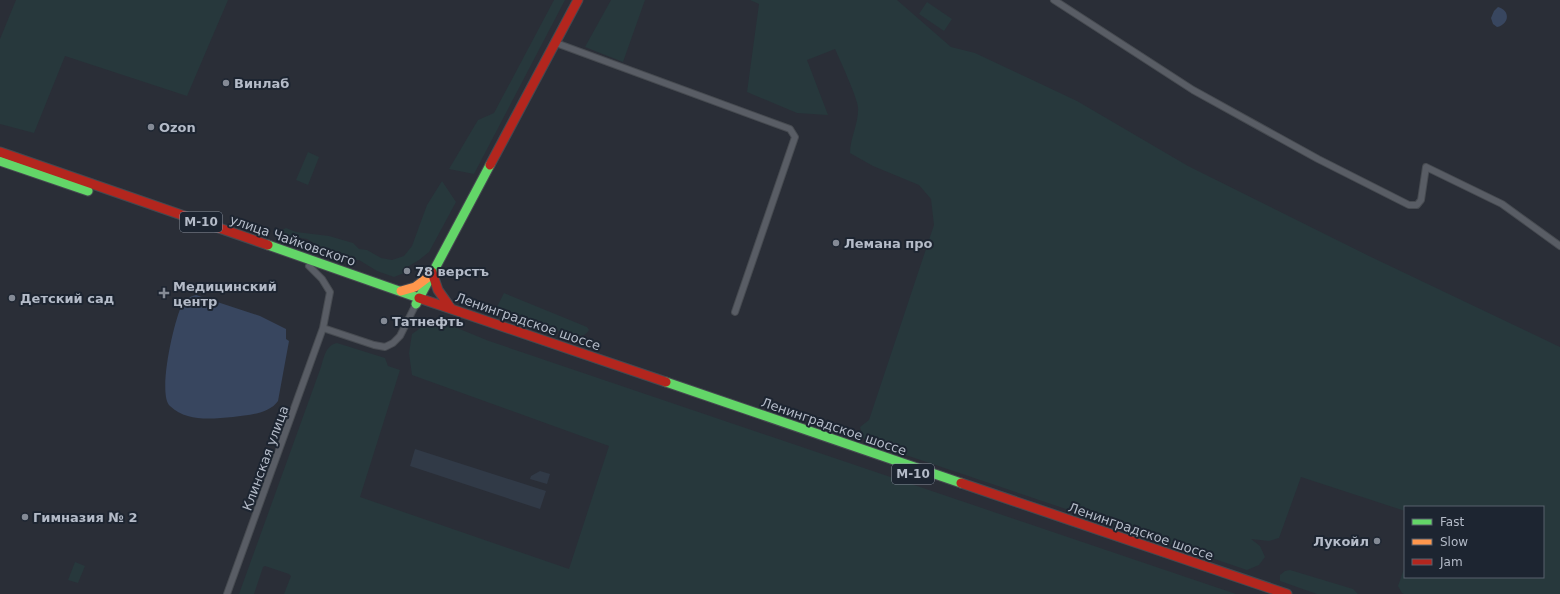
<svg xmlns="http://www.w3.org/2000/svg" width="1560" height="594" font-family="'DejaVu Sans',sans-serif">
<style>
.airport{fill:#313a47}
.green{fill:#27383c}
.water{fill:#38465f}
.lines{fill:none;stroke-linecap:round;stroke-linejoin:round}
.street-casing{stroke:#474b51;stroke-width:8}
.fast-casing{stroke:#454950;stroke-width:11}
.slow-casing{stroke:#454950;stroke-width:11}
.jam-casing{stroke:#454950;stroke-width:11}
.street{stroke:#595d65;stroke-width:6}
.fast{stroke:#63d668;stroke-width:9}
.slow{stroke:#ff974d;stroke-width:9}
.jam{stroke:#b3261e;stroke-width:9}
.poi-dot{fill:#848a95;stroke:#1d2531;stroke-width:1.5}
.labels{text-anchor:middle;stroke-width:4;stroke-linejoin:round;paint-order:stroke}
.shield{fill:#1d2531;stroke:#878e9b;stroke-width:1}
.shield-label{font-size:12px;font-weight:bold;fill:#b4bbc8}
.poi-label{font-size:13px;font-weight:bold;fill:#b4bbc8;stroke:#1d2531;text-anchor:start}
.street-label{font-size:13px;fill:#b4bbc8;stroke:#1d2531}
</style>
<rect width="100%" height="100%" fill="#2a2e37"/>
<path class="airport" d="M 415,449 L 546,491 L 540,509 L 410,466 Z
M 540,471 L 550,474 L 547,484 L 530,479 L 531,476 Z"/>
<path class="green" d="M 16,0 L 228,0 L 187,96 L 65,56 L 34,133 L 0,124 L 0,39 Z
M 554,0 L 565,0 L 474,174 L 449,169 L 478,120 L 494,113 Z
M 611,0 L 645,0 L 623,62 L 585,47 Z
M 750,0 L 897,0 L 951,47 L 975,53 L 1077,101 L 1188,166 L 1369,256 L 1560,347 L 1560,594 L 1404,594 L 1402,593 L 1398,586 L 1405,566 L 1405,577 L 1543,577 L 1543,507 L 1405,507 L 1405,511 L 1301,477 L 1279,538 L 1269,541 L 1251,539 L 1260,546 L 1265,557 L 1259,565 L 1247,570 L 873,444 L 863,438 L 860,427 L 869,420 L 934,225 L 931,199 L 919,185 L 873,166 L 850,153 C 850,138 859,123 858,107 C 857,97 840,60 835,49 L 807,60 L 828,115 L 797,113 L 747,92 L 759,4 Z
M 927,2 L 952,19 L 944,31 L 919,14 Z
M 308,152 L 319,157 L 308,185 L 296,180 Z
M 442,181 L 456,202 L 429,252 L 419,260 L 409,266 L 404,273 L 394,277 L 377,271 L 359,260 L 349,260 L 333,254 L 307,239 L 285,235 L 282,233 L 282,230 L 286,228 L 296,232 L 329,236 L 353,243 L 359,249 L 367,250 L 381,258 L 392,260 L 404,256 L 412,246 L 427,205 Z
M 504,293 L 587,327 L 589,330 C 586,335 583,336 577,336 L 509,317 L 496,309 Z
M 440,321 L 489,341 L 1236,594 L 284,594 L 291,576 L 289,574 L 265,566 L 263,567 L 254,594 L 239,594 L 321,367 C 324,357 326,345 337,343 L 385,358 L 388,366 L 400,370 L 360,497 L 569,569 L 609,446 L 412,375 L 409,353 L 412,334 L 429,322 Z
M 75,562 L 85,566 L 78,583 L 68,580 Z
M 1290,570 L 1353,589 L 1358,594 L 1317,594 L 1280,581 L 1280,575 L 1285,571 Z"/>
<path class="water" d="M 1498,7 C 1511,11 1509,24 1497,27 L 1493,24 L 1491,18 L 1494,11 Z
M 196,295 L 260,316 L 286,329 L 286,339 L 289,341 L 278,401 C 269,414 248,415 233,417 C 211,419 187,422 170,406 C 157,395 174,320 182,305 C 185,299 189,297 196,295 Z"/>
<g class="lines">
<defs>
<path id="street" d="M 1054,0 L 1193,90 L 1318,159 L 1409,205 L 1417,205 L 1421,200 L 1426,167 L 1502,204 L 1560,246
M 556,43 L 790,129 L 795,137 L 735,312
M 323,328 L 374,345 L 385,347 L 393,343 L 400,336 L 416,304
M 227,594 L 323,328 L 330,292 L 322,279 L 309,266"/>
<path id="fast" d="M 0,161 L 88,191
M 268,245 L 419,298
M 416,304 L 490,165
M 666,382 L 961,483"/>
<path id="slow" d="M 401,291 L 415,287 L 427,278"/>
<path id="jam" d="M 0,152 L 268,245
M 490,165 L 578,0
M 432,272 L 438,290 L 450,307
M 419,298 L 666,382
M 961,483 L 1287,594"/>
</defs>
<use href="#street" class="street-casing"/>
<use href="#fast" class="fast-casing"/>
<use href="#slow" class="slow-casing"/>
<use href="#jam" class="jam-casing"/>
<use href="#street" class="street"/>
<use href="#fast" class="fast"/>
<use href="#slow" class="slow"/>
<use href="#jam" class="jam"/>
</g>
<g class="poi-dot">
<circle cx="226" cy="83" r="4"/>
<circle cx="151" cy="127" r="4"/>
<circle cx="836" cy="243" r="4"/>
<circle cx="407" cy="271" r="4"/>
<path d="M162 287h4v4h4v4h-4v4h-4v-4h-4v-4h4z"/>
<circle cx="12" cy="298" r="4"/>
<circle cx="384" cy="321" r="4"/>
<circle cx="25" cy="517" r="4"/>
<circle cx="1377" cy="541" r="4"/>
</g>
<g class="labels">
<g class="shield">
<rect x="180" y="212" width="42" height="20" rx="3"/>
<rect x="892" y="464" width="42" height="20" rx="3"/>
</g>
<g class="shield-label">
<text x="201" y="226">М-10</text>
<text x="913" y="478">М-10</text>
</g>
<g class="poi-label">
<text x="234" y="88">Винлаб</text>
<text x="159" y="132">Ozon</text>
<text x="844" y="248">Лемана про</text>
<text x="415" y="276">78 верстъ</text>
<text x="173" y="291">Медицинский<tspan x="173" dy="15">центр</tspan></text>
<text x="20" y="303">Детский сад</text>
<text x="392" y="326">Татнефть</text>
<text x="33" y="522">Гимназия № 2</text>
<text x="1369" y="546" text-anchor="end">Лукойл</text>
</g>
<g class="street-label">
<text transform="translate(293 240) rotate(19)" y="5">улица Чайковского</text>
<text transform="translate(528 321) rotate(19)" y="5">Ленинградское шоссе</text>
<text transform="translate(834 426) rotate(19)" y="5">Ленинградское шоссе</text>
<text transform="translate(265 458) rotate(-70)" y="5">Клинская улица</text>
<text transform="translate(1141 531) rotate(19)" y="5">Ленинградское шоссе</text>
</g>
</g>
<rect x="1404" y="506" width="140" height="72" fill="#1d2531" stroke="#59616d"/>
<rect x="1412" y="519" width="20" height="6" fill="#63d668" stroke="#59616d"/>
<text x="1440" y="526" font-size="12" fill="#b4bbc8">Fast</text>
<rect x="1412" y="539" width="20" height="6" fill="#ff974d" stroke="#59616d"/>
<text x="1440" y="546" font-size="12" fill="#b4bbc8">Slow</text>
<rect x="1412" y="559" width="20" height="6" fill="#b3261e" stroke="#59616d"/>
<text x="1440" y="566" font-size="12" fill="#b4bbc8">Jam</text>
</svg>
